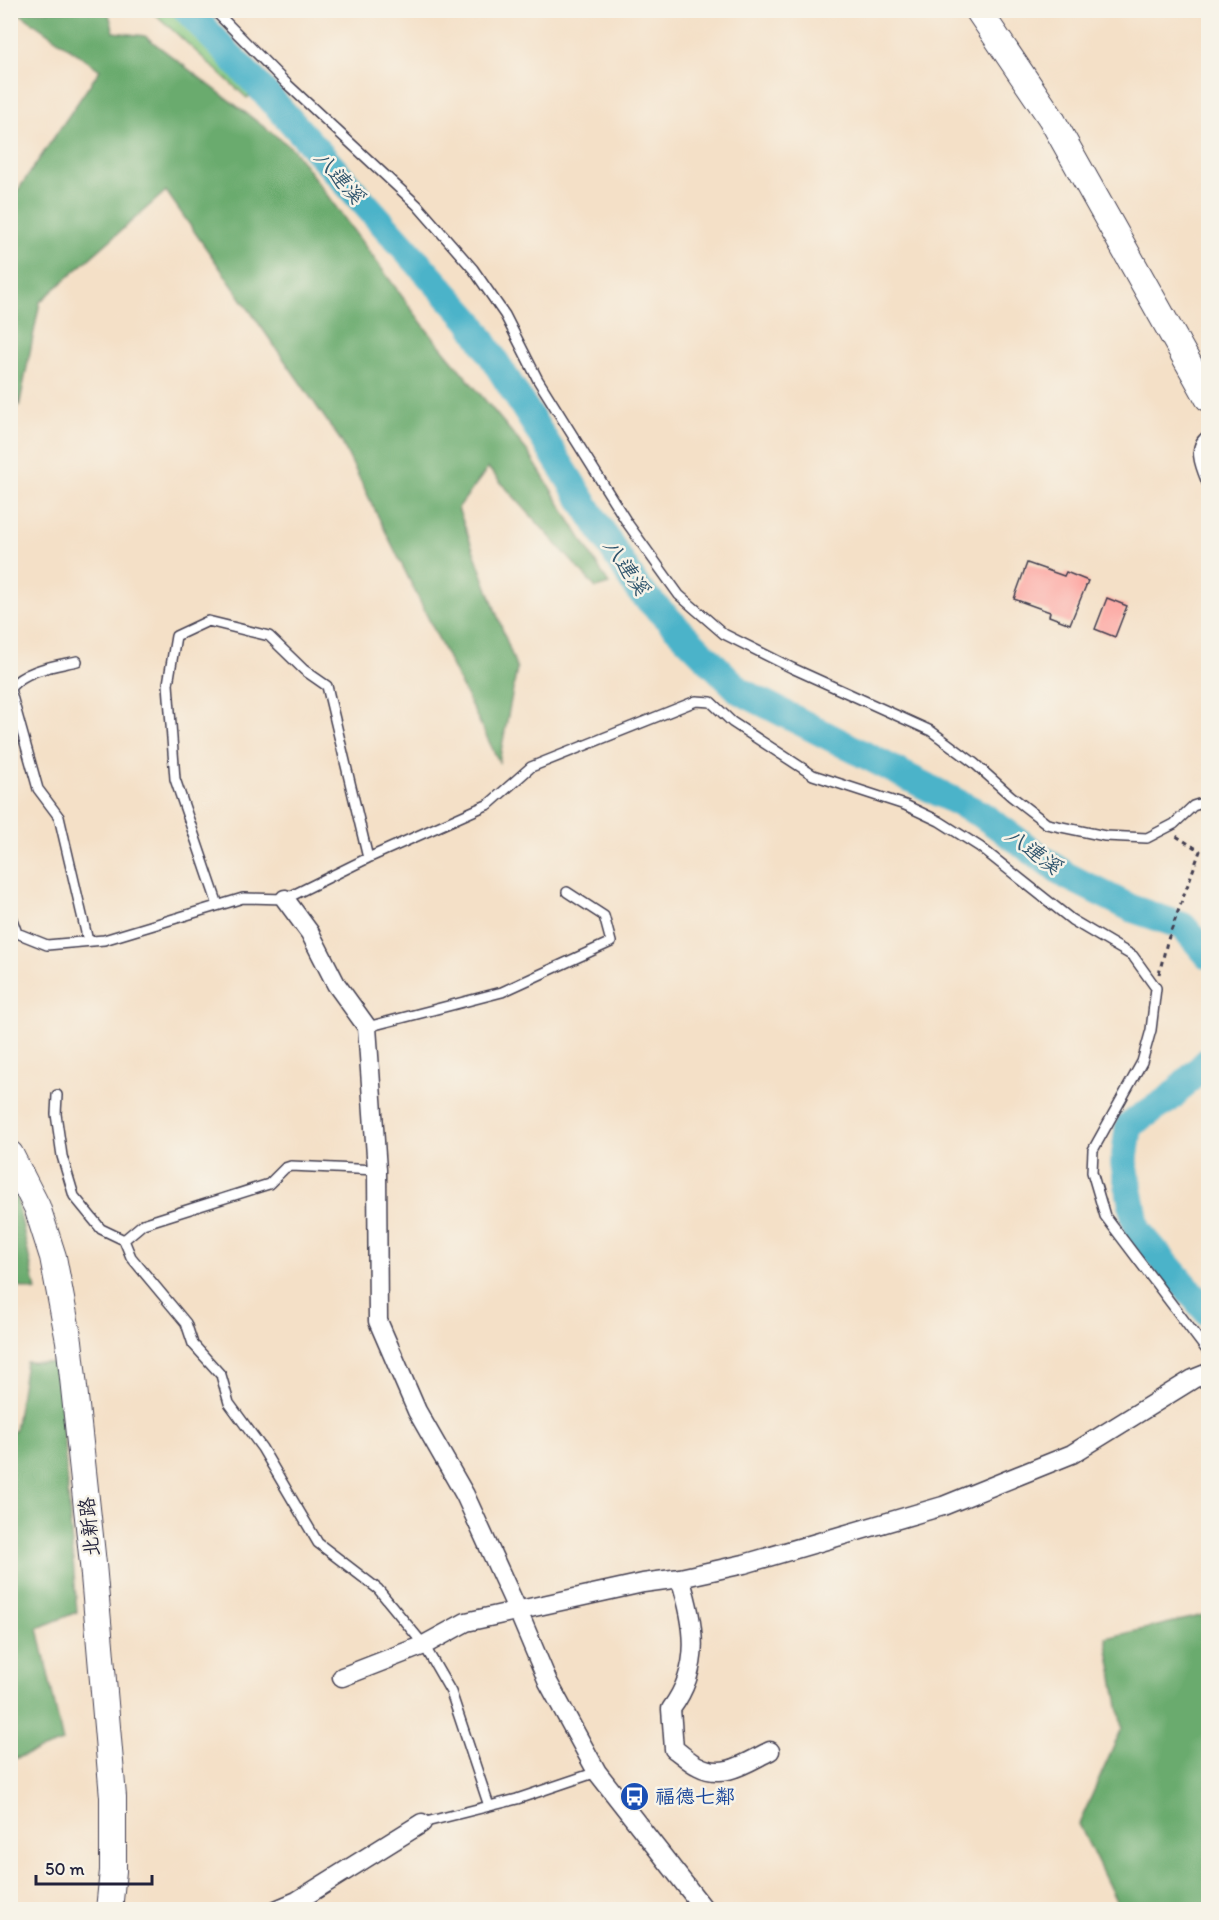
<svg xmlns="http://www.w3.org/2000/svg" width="1219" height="1920" font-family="Itim,'LXGW WenKai TC',sans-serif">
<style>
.green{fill:#84c67f;stroke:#53745d;stroke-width:1.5}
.forest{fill:#6bab6e;stroke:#466654;stroke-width:1.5}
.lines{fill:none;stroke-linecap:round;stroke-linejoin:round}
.river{stroke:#4bb3c9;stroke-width:28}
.building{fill:#fda7a3}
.lane-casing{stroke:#423e50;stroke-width:12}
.street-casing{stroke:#423e50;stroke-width:21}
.secondary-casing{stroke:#423e50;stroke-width:28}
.path{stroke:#423e50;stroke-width:3;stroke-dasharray:4.5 4.5;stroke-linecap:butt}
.lane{stroke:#fff;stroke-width:9}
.street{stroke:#fff;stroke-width:18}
.secondary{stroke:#fff;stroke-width:26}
.labels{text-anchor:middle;stroke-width:5;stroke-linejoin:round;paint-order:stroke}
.street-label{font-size:20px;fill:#22223b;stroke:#f7f3e8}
.transit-label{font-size:20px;fill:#164399;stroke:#f7f3e8;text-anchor:start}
.water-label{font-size:21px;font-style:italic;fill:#30556d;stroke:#f7f3e8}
</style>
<rect width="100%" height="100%" fill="#f7f3e8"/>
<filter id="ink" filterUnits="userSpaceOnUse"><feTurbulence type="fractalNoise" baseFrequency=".0167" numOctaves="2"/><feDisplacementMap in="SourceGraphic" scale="12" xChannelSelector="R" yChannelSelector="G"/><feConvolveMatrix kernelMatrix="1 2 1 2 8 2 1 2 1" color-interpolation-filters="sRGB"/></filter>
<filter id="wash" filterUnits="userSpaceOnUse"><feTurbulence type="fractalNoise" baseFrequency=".008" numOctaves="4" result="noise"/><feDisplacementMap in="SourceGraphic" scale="24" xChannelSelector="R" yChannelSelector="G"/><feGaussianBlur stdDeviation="1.35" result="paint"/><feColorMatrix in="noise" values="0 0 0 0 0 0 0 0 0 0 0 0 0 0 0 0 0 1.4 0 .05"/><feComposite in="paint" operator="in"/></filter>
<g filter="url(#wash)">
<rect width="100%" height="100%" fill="#f4e0c7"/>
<path class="green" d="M 152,11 L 203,11 L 270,81 L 247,98 Z"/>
<path class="forest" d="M 16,11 L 108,11 L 114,32 L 145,36 L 293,149 L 427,330 L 528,452 L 609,584 L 596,588 L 488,468 L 458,508 L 517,669 L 499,762 L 341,441 L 166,191 L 40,302 L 19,407 L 11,356 L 16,193 L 100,70 Z
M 10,1185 L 15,1189 L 36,1291 L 11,1285 Z
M 26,1362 L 58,1363 L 77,1612 L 38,1628 L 63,1742 L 11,1760 L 10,1433 L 15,1431 Z
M 1208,1614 L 1208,1909 L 1120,1909 L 1079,1824 L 1122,1728 L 1106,1638 Z"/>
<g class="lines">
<path class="river" d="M 187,10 L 270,98 L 470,321 L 638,589 L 740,691 L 982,815 L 1067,876 L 1133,909 L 1183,926 L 1208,955
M 1208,1061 L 1169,1099 L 1129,1125 L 1124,1163 L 1137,1230 L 1208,1313"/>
</g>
<g id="blocks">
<path class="building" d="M 1027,563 L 1064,576 L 1066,572 L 1088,581 L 1070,624 L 1049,616 L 1050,612 L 1014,599 Z
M 1107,598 L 1127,606 L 1115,637 L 1095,629 Z"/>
</g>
</g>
<g filter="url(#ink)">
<use href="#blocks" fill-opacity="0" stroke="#423e50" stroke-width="1.5"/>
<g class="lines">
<defs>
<path id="lane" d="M 214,10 L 287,84 L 417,205 L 473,269 L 505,315 L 538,380 L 628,524 L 679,595 L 724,634 L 792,668 L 931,731 L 974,763 L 1011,796 L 1047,824 L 1105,836 L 1147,838 L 1174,824 L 1193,806 L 1208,801
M 1208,435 C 1190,446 1202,470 1208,485
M 10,688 C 26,669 55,666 77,661
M 10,689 L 38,789 L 59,817 L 88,941
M 218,905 L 175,779 L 168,684 L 176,636 L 208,621 L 269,636 L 304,670 L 327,686 L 368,858
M 10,914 L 17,933 L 47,945 L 104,940 L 243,898 L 285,899 L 368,858 L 489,804 L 531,767 L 696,701 L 711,702 L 732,722 L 813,775 L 905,805 L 939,821 L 980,847 L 1072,920 L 1133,956 L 1156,988 L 1151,1030 L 1142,1062 L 1093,1150 L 1092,1172 L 1105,1216 L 1208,1352
M 367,1027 L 502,992 L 611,942 L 604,916 L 567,892
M 57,1095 L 56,1114 L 62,1156 L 74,1196 L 101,1229 L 124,1240 L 131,1257 L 186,1323 L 193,1344 L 221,1375 L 229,1403 L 262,1448 L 318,1543 L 378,1589 L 424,1645 L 451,1692 L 489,1806
M 124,1240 L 143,1224 L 269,1184 L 285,1168 L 291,1166 L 377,1170
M 422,1823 L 517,1799 L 597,1772"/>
<path id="street" d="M 285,899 L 310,933 L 336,984 L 367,1027 L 377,1170 L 378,1321 L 417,1411 L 465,1495 L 518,1611 L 548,1682 L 597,1772 L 705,1910
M 680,1578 C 695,1625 702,1667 671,1709 L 674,1749 C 682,1754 689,1762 698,1766 C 724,1780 747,1762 770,1751
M 342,1677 L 424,1645 L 466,1622 L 643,1583 L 680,1578 L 744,1564 L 943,1506 L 1072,1454 L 1193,1379 L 1208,1373
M 276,1910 L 297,1901 L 422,1823"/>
<path id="secondary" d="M 978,10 L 1051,118 L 1208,398
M 10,1154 L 37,1207 L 53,1257 L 69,1341 L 93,1564 L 113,1797 L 113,1871 L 109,1910"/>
</defs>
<use href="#lane" class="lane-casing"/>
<use href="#street" class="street-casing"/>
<use href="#secondary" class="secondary-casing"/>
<path class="path" d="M 1159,974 L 1167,942 L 1200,851 L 1176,836"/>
<use href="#lane" class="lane"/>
<use href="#street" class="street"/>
<use href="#secondary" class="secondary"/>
</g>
</g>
<defs>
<symbol id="bus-disc" viewBox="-11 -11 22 22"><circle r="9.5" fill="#1a4fb4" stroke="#f7f3e8"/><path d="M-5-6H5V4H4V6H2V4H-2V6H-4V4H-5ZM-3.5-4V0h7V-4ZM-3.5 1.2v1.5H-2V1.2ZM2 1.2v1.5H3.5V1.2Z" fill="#fff"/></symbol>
</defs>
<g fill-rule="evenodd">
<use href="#bus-disc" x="618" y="1780" width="33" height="33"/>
</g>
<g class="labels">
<g class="street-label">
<text transform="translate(89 1527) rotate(-96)" y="7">北新路</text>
</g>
<g class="transit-label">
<text x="655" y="1803">福德七鄰</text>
</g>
<g class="water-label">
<text transform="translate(339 177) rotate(48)" y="7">八連溪</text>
<text transform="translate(626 567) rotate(55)" y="7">八連溪</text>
<text transform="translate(1033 851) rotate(36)" y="7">八連溪</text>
</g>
</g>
<rect width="1219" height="1920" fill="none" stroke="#f7f3e8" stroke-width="36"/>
<path d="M36 1875v9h116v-9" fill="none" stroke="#22223b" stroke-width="3"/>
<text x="45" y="1875" font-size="18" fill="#22223b" stroke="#f7f3e8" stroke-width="4.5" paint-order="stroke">50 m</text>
</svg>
